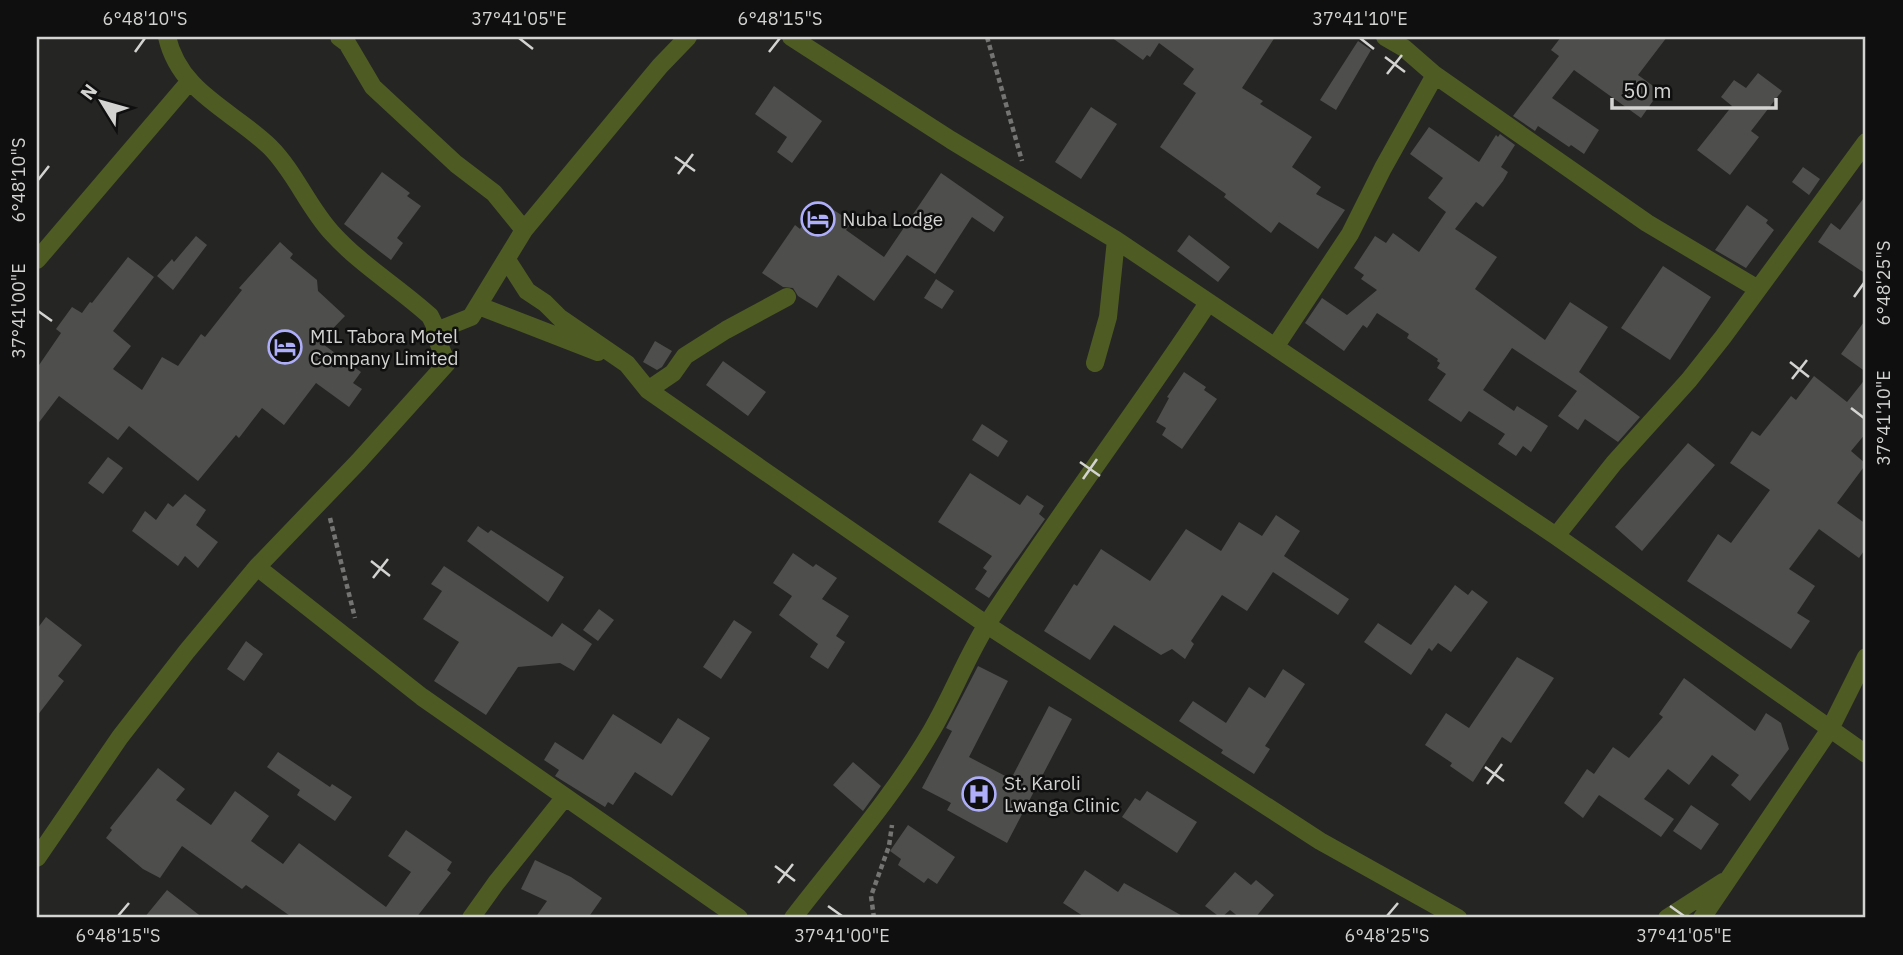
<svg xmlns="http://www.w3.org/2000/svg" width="1903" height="955" font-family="'IBM Plex Sans',sans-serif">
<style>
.building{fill:#4e4f4c}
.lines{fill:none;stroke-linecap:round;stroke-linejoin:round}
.path{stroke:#747573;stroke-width:4.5;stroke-dasharray:5 3.5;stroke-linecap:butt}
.minor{stroke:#4e5c23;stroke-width:18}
.ticks{fill:none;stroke:#d3d4d2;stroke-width:2.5}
.labels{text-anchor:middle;stroke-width:5;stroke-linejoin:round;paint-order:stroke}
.poi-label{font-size:19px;fill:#d3d4d2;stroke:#0e0f0e;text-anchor:start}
.neatline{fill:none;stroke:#d3d4d2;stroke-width:2.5}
.ticks-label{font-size:18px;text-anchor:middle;fill:#d3d4d2}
</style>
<rect width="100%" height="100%" fill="#252623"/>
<path class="building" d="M 1111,37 L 1275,37 L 1242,88 L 1263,101 L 1260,104 L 1312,137 L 1292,167 L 1321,187 L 1316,194 L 1345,210 L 1318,249 L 1279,222 L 1271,233 L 1224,197 L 1226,194 L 1160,147 L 1196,93 L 1183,84 L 1194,69 L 1159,43 L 1150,57 L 1147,55 L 1143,60 Z
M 1561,37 L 1667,37 L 1638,75 L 1660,91 L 1641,118 L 1574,70 L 1552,98 L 1599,130 L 1584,154 L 1571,145 L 1569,147 L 1538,126 L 1535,131 L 1513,116 L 1559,56 L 1551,50 Z
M 1358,41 L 1371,50 L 1336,110 L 1320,100 Z
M 1758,73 L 1782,91 L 1751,131 L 1759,137 L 1730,175 L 1697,150 L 1732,106 L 1721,97 L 1734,80 L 1746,88 Z
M 774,86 L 822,121 L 792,163 L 777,152 L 787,137 L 755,114 Z
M 1091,107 L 1117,124 L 1081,179 L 1055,162 Z
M 1429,127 L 1479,162 L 1496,135 L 1498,137 L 1500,134 L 1515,145 L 1501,167 L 1508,172 L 1503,181 L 1483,207 L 1476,202 L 1455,229 L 1497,257 L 1475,289 L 1545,340 L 1570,302 L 1608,327 L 1579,372 L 1640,417 L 1618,442 L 1585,419 L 1578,430 L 1558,416 L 1577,391 L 1512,348 L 1483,390 L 1514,411 L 1517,406 L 1548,426 L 1531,452 L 1523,446 L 1516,456 L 1498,444 L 1505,434 L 1469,411 L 1461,422 L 1428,400 L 1446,374 L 1437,368 L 1440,363 L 1437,361 L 1438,359 L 1407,338 L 1409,334 L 1377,313 L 1367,328 L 1363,325 L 1344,351 L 1305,323 L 1322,298 L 1347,315 L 1377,290 L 1361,279 L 1364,275 L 1354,268 L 1375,236 L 1386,243 L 1393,233 L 1419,252 L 1446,212 L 1428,198 L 1443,178 L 1410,154 Z
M 1803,167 L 1820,179 L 1809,195 L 1792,182 Z
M 382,172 L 410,193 L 407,196 L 421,206 L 397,238 L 403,243 L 391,260 L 344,224 Z
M 941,173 L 1004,217 L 994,232 L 972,217 L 935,274 L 907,255 L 874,301 L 838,275 L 817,308 L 798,296 L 793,288 L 783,287 L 762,273 L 795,225 L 800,229 L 811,213 L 821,219 L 829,207 L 852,222 L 846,230 L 884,257 Z
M 1866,195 L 1866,274 L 1818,242 L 1831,223 L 1840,230 Z
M 1747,205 L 1768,220 L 1766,223 L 1774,230 L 1746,268 L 1715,250 Z
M 1189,235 L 1230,267 L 1218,282 L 1177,251 Z
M 196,236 L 207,245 L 173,290 L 157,276 L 172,259 L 174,262 Z
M 280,242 L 293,254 L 290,258 L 317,280 L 318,291 L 345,316 L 320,342 L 361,372 L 353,383 L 362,389 L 349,407 L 316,383 L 284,425 L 262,408 L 239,438 L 236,435 L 198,481 L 129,426 L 118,440 L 59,396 L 37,425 L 37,368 L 61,333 L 56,329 L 72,307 L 82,313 L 90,302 L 92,303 L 128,257 L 154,277 L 113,331 L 131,346 L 113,369 L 142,390 L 162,357 L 178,366 L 201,334 L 205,337 L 242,290 L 239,288 Z
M 1663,266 L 1711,297 L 1670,360 L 1621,328 Z
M 936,279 L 954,291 L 942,309 L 924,298 Z
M 1866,319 L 1866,372 L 1841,354 Z
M 655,341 L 672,351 L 662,367 L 657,370 L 643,362 Z
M 723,361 L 766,392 L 748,416 L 706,385 Z
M 1184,372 L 1206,387 L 1204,390 L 1217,399 L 1182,449 L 1162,435 L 1166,428 L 1156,422 L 1169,398 L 1167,397 Z
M 1814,376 L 1847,402 L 1866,378 L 1866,433 L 1851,451 L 1866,464 L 1837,503 L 1866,524 L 1866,548 L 1859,558 L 1819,529 L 1789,569 L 1815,586 L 1797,613 L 1810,621 L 1791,649 L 1687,581 L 1718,534 L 1731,543 L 1770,490 L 1730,463 L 1752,431 L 1760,436 L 1791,396 L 1796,400 Z
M 982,424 L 1008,441 L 998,457 L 972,440 Z
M 1688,443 L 1715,465 L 1642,551 L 1615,527 Z
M 108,457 L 123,468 L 103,494 L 88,483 Z
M 970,473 L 1020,505 L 1027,495 L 1044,506 L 1039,514 L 1045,519 L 989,598 L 975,589 L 987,571 L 983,568 L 992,556 L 938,522 Z
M 185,494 L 206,510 L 196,525 L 218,542 L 198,568 L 185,556 L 178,566 L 132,531 L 145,511 L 156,520 L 168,503 L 173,507 Z
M 1276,515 L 1300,531 L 1284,556 L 1349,599 L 1338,615 L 1273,572 L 1247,611 L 1222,595 L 1191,641 L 1194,644 L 1185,659 L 1172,649 L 1161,655 L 1114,625 L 1090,660 L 1044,631 L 1074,584 L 1077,586 L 1101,549 L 1150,581 L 1186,529 L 1221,551 L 1239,522 L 1262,536 Z
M 478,526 L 488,533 L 491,530 L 564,577 L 548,602 L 467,541 Z
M 793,553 L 813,567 L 816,564 L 837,578 L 822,599 L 849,616 L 836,636 L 845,642 L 828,669 L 810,657 L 818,644 L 779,615 L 792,596 L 773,583 Z
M 444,566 L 552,637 L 562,623 L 592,644 L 574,671 L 560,663 L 518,667 L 486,715 L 434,681 L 459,642 L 423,619 L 442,591 L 431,584 Z
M 1455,585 L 1468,595 L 1472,590 L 1488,602 L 1451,652 L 1438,643 L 1432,651 L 1429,648 L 1411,675 L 1364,642 L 1378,623 L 1411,645 Z
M 599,609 L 614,620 L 598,641 L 583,630 Z
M 46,617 L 82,645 L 58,676 L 64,681 L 37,716 L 37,629 Z
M 734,620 L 752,632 L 721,679 L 703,667 Z
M 246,641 L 263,654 L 244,681 L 227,669 Z
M 1517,657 L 1554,678 L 1511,743 L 1502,737 L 1473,782 L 1450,766 L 1452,763 L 1425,745 L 1446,713 L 1469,728 Z
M 978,666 L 1008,681 L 969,757 L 1011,779 L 1049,706 L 1072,719 L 1007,843 L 947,810 L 951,803 L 922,788 L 952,731 L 946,728 Z
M 1283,669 L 1305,684 L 1265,746 L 1270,749 L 1254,774 L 1221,753 L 1223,750 L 1179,721 L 1193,701 L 1226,723 L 1249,687 L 1265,698 Z
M 1684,678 L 1755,731 L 1766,713 L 1781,723 L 1789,749 L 1750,801 L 1731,785 L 1739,775 L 1712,755 L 1689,785 L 1668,769 L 1644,799 L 1674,819 L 1661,837 L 1599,795 L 1583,818 L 1564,803 L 1587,769 L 1594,774 L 1613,747 L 1629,758 L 1663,717 L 1659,714 Z
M 613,714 L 661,744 L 678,718 L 710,738 L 672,796 L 635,772 L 613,805 L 608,802 L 605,807 L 555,776 L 559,770 L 544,760 L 555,742 L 583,760 Z
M 278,752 L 330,787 L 332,784 L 352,797 L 335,821 L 297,795 L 300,790 L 267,767 Z
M 853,762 L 881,786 L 863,811 L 833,785 Z
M 158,768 L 185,789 L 176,800 L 211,825 L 235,791 L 269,816 L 251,841 L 283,864 L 299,843 L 386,907 L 411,872 L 388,856 L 406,830 L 452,862 L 447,870 L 451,873 L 416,918 L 293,918 L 246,885 L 242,889 L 182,846 L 160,878 L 143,869 L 106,838 L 112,830 L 110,828 Z
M 1147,791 L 1197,822 L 1177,853 L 1122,817 L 1135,798 L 1140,801 Z
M 1691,805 L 1719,824 L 1701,850 L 1673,831 Z
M 908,825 L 955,857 L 937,884 L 928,878 L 924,883 L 898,865 L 901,859 L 890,851 Z
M 535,860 L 571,877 L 602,898 L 588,918 L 535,918 L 547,901 L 521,889 Z
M 1085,870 L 1118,892 L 1124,883 L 1186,918 L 1086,918 L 1063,903 Z
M 1235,872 L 1251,885 L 1256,880 L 1274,895 L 1255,918 L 1240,918 L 1230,910 L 1221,918 L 1205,906 Z
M 167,890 L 203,918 L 144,918 Z"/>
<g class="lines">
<path class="path" d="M 987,37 L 1022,161
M 330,518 L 355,618
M 874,918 L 871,896 L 889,846 L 892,825"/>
<path class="minor" d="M 339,37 L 347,43 L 373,87 L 456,164 L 494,193 L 524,230
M 791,37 L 951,140 L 1116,240 L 1556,536 L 1866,754
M 1385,37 L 1404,48 L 1435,75 L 1647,223 L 1758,289
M 37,260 L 189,82
M 507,260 L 527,291 L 545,303 L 560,318 L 627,364 L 648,390 L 747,459 L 987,625 L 1320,841 L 1458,918
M 479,306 L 598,352
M 436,331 L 471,317 L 524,230 L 660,66 L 688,37
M 1275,347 L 1350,234 L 1383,168 L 1435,75
M 1095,363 L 1108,317 L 1116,240
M 648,390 L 673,373 L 685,356 L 726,330 L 787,297
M 1556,536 L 1614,463 L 1689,380 L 1723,337 L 1866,142
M 257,567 L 422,697 L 739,918
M 37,858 L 120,737 L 187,651 L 257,567 L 358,462 L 447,363 L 435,335 L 435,326 L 430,316 C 398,287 361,265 332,233 C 308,207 295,172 270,147 C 232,110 180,93 167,37
M 471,918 L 496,883 L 565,797
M 793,918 C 840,857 893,797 932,730 C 953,694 968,653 991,618 C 1061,511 1138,409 1208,303
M 1667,918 L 1723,882
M 1702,918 L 1830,729 L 1866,657"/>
</g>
<path class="ticks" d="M 519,38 L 533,49M 1360,38 L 1374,49M 135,52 L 145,38M 769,52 L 780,38M 1385,57 L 1405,72M 1387,74 L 1402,55M 675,157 L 695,171M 678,174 L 693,154M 38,180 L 49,166M 1854,297 L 1864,283M 38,311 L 52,321M 1790,362 L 1809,377M 1792,379 L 1807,360M 1851,408 L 1864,418M 1080,462 L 1100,476M 1083,479 L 1097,459M 371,561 L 390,576M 373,578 L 388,559M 1485,767 L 1504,781M 1487,784 L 1502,764M 775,866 L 795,881M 778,883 L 793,864M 828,906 L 842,916M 1670,906 L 1684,916M 118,916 L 129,903M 1387,916 L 1398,903"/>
<defs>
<symbol id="hotel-ring" viewBox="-11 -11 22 22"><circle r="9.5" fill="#0e0f0e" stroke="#aeaefa" stroke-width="1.5"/><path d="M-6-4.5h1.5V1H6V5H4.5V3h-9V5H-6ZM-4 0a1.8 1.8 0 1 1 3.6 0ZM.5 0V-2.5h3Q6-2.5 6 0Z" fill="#aeaefa"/></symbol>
<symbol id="hospital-ring" viewBox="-11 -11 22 22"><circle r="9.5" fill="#0e0f0e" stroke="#aeaefa" stroke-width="1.5"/><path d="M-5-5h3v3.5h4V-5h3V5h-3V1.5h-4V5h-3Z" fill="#aeaefa"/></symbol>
</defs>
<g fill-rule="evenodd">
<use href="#hotel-ring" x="799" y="200" width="38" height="38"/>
<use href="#hotel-ring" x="266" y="328" width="38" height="38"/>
<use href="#hospital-ring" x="960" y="775" width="38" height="38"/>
</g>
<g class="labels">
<g class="poi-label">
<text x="842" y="226">Nuba Lodge</text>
<text x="310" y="343">MIL Tabora Motel<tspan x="310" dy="22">Company Limited</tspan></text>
<text x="1004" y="790">St. Karoli<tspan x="1004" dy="22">Lwanga Clinic</tspan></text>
</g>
</g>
<rect width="1903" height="955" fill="none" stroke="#0e0f0e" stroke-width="77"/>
<g transform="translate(102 102) rotate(307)" stroke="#0e0f0e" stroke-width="5" paint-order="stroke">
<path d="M0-5L12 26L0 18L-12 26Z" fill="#d3d4d2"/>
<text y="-10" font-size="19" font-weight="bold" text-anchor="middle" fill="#d3d4d2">N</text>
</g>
<path d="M1612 98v10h164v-10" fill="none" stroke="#d3d4d2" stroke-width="3.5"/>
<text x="1623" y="98" font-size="21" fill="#d3d4d2" stroke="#0e0f0e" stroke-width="5" paint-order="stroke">50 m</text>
<rect x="38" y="38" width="1826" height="878" class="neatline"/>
<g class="ticks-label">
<text x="145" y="25">6°48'10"S</text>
<text x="519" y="25">37°41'05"E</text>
<text x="780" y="25">6°48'15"S</text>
<text x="1360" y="25">37°41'10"E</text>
<text transform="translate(19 180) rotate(-90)" y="6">6°48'10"S</text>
<text transform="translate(1884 283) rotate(-90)" y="6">6°48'25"S</text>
<text transform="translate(19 311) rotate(-90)" y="6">37°41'00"E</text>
<text transform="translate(1884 418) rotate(-90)" y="6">37°41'10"E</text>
<text x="118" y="942">6°48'15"S</text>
<text x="842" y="942">37°41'00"E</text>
<text x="1387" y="942">6°48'25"S</text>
<text x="1684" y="942">37°41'05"E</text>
</g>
</svg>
